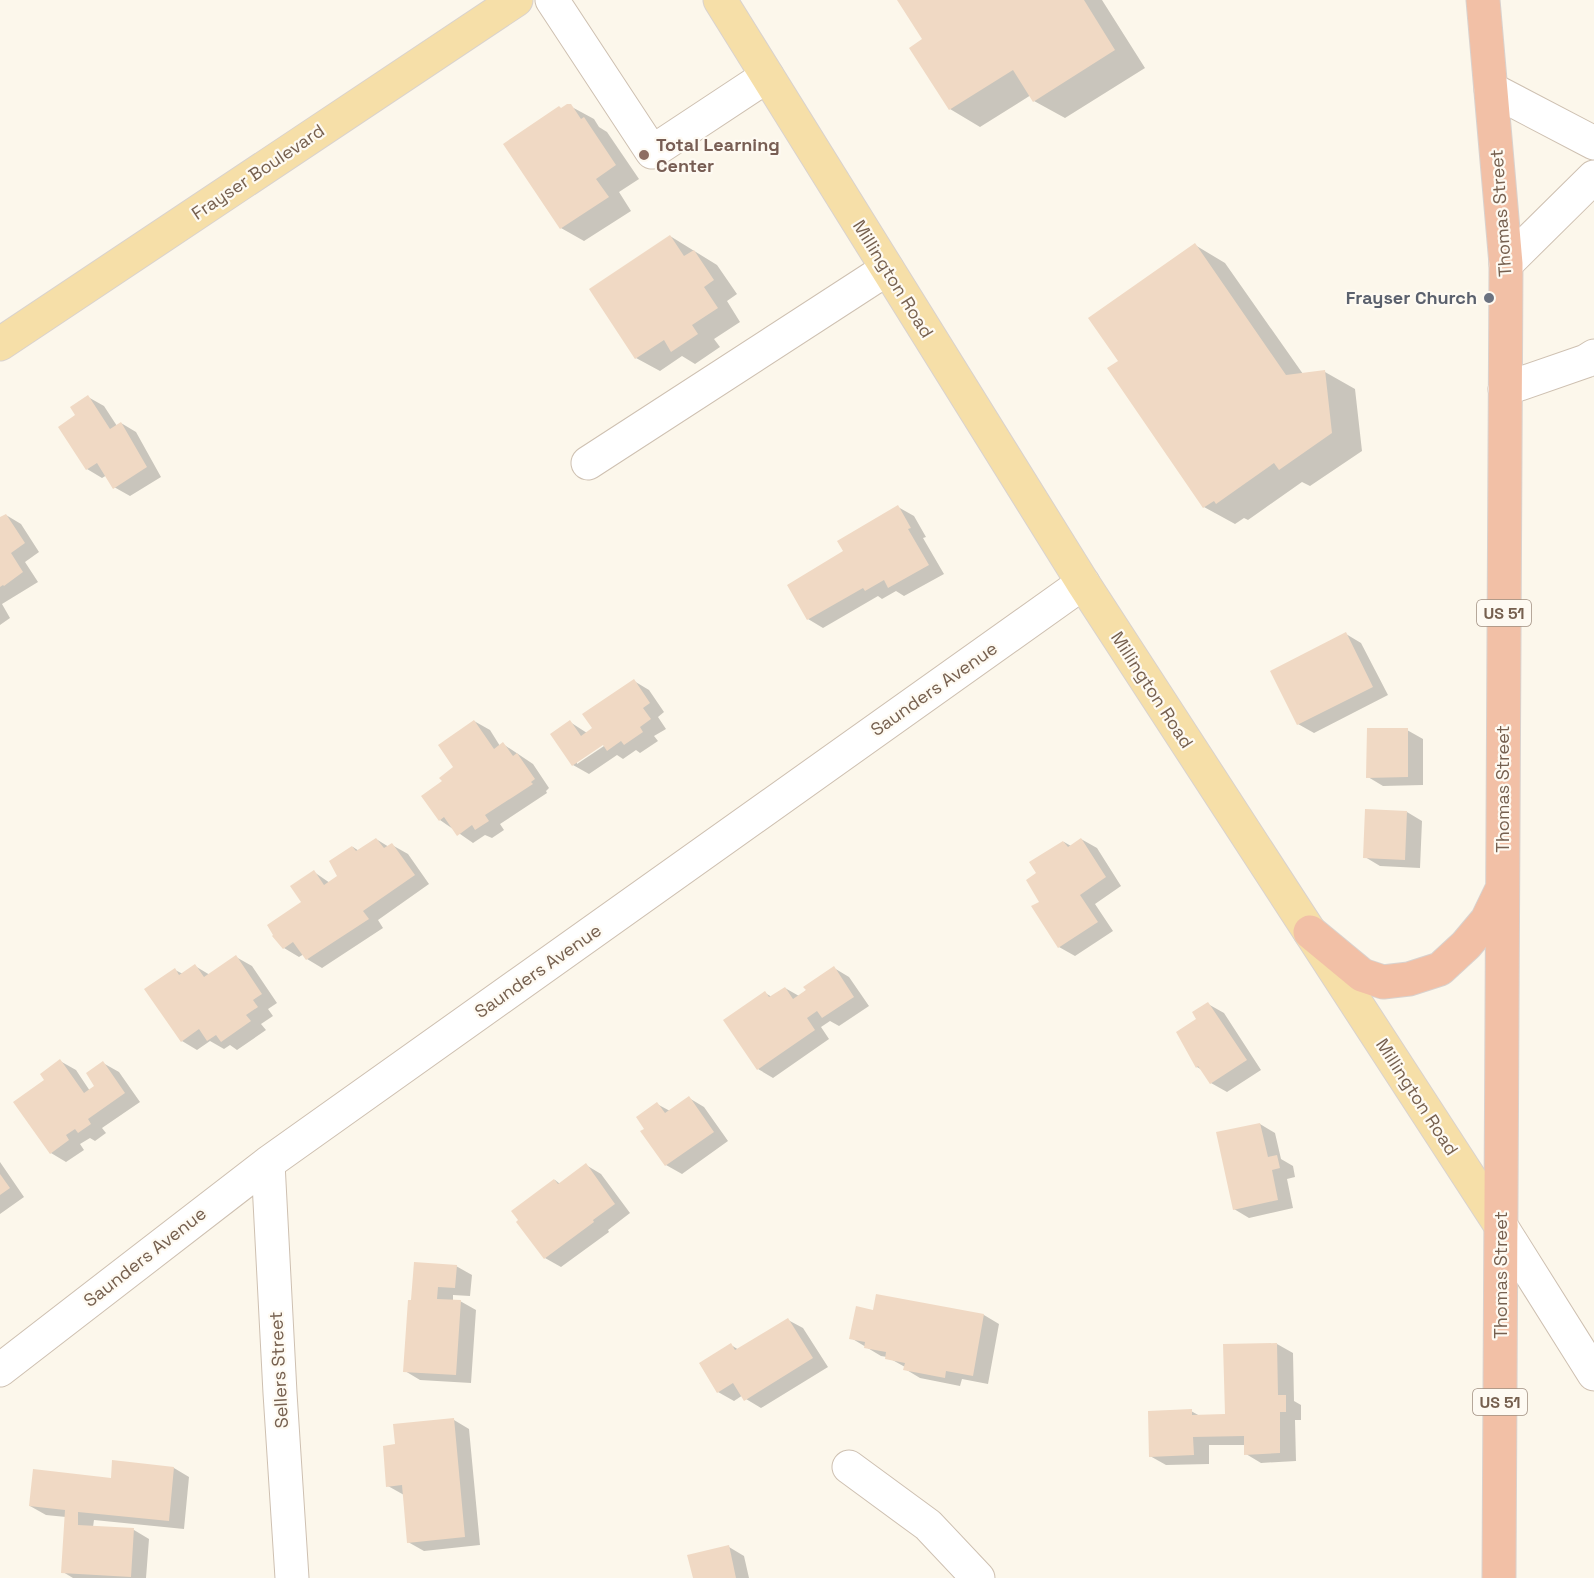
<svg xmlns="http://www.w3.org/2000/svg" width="1594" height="1578" font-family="'Space Grotesk',sans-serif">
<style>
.shadow{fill:#0003;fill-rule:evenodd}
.building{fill:#f0d9c4}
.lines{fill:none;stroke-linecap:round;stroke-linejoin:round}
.minor-casing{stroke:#cec0b1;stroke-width:35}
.major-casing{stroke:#d9d2ce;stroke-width:35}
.highway-casing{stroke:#d9d2ce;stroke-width:35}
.minor{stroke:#fff;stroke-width:33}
.major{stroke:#f6dfa8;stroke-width:33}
.highway{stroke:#f2c0a6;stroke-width:33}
.education-dot{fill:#8d6e63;stroke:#fefaf2;stroke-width:2}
.worship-dot{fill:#6b7280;stroke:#fefaf2;stroke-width:2}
.labels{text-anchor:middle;stroke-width:4.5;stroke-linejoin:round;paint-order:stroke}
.shield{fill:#fefaf2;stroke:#9f8e80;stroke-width:1.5}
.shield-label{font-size:16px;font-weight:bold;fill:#76604f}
.education-label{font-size:18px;font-weight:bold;fill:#785e54;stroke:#fefaf2;text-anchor:start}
.street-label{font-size:18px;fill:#76604f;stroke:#fefaf2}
.worship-label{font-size:18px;font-weight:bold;fill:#5b616d;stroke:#fefaf2;text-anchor:end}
</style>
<rect width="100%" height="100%" fill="#fcf7eb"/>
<path class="shadow" d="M 898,0 L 1102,0 L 1145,68 L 1065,118 L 1034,101 L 1031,95 L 980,127 L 950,109 L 924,40 Z
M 570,106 L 594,119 L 599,127 L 607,132 L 639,179 L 619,192 L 631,211 L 584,241 L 561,228 L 562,109 Z
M 670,236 L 717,265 L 737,294 L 727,301 L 740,322 L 714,339 L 720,347 L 695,364 L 682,356 L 660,371 L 636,358 Z
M 1195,245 L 1225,263 L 1303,374 L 1325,372 L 1355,389 L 1362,451 L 1310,486 L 1302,482 L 1248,520 L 1244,518 L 1235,524 L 1204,507 L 1120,361 Z
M 88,397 L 104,406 L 117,426 L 121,423 L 136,432 L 161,477 L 130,496 L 114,487 L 107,475 L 102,478 L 87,469 L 77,416 Z
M 898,507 L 914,516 L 926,537 L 923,538 L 944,574 L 904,596 L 896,591 L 882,599 L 878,596 L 823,628 L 808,619 L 845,552 Z
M 6,515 L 21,524 L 39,552 L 25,562 L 38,582 L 2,604 L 10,618 L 0,625 L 0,519 Z
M 1346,634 L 1361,643 L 1388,695 L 1314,733 L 1298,724 Z
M 634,681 L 649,690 L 664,712 L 658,717 L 666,729 L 654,736 L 658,741 L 640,753 L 636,750 L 623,759 L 617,755 L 589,774 L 573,765 L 570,722 L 587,733 L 594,729 ZM 608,740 L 610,742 L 577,764 L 577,761 Z
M 474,721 L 490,730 L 500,746 L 503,744 L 533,764 L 549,788 L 546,791 L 547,793 L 500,824 L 504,830 L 492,838 L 485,835 L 473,843 L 440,820 L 444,781 L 455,768 Z
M 1407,730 L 1423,739 L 1423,785 L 1383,786 L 1368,777 Z
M 1407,812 L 1422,821 L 1420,868 L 1380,866 L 1365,857 Z
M 376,839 L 389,847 L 392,845 L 408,854 L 429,884 L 378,920 L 383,928 L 322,968 L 307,959 L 304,954 L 299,957 L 284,948 L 314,872 L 330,883 L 339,877 L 353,847 L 359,851 Z
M 1081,839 L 1097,848 L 1121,886 L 1095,904 L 1113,931 L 1075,956 L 1059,947 L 1033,907 L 1041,902 L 1064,842 L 1071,846 Z
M 236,957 L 252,966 L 277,1003 L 268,1009 L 273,1016 L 261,1024 L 266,1030 L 237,1050 L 230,1045 L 224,1049 L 210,1041 L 197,1050 L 182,1041 L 175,970 L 183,974 L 195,966 L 210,975 Z
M 834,968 L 849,977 L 869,1006 L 839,1026 L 830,1021 L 821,1027 L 829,1039 L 773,1078 L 758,1069 L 765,993 L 772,997 L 785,988 L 799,996 Z
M 1208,1004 L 1224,1013 L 1261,1070 L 1227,1092 L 1211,1083 L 1202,1070 L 1197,1067 L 1198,1020 Z
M 60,1061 L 76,1070 L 90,1091 L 96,1087 L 103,1063 L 119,1072 L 140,1102 L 102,1128 L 106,1133 L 95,1141 L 90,1138 L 80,1144 L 84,1150 L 66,1162 L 51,1153 L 46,1080 Z
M 689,1098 L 704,1107 L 728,1141 L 682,1174 L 666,1165 L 642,1132 L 646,1129 L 657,1104 L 670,1111 Z
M 1260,1124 L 1275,1133 L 1281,1159 L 1293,1166 L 1295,1177 L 1287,1179 L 1293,1208 L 1249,1218 L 1234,1209 Z
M 0,1162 L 24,1197 L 0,1214 Z
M 586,1165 L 601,1174 L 630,1213 L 608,1230 L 609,1232 L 561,1267 L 545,1258 L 518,1222 L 555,1180 L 560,1184 Z
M 456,1266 L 472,1275 L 470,1296 L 453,1295 L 453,1301 L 460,1301 L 476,1310 L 471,1383 L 420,1380 L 405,1371 L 413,1301 Z
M 877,1296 L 984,1315 L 999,1324 L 988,1384 L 962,1379 L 960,1386 L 920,1378 L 905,1369 L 905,1367 L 887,1357 L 881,1356 L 851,1338 L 874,1311 Z
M 788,1320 L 803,1328 L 828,1367 L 761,1408 L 746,1399 L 743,1395 L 734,1401 L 718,1392 L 731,1345 L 739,1350 Z
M 1277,1344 L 1293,1353 L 1294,1401 L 1301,1405 L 1301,1420 L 1295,1420 L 1296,1461 L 1261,1463 L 1246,1454 L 1246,1445 L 1209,1445 L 1209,1464 L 1166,1465 L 1150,1456 L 1191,1411 L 1200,1416 L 1226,1415 L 1224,1345 Z
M 454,1420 L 469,1429 L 480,1545 L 424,1551 L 408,1542 L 404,1495 L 388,1486 L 397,1445 Z
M 114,1462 L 174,1468 L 189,1477 L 184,1529 L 94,1520 L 93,1527 L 134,1530 L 149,1539 L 146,1578 L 73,1578 L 63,1572 L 66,1517 L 46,1515 L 30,1506 L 112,1480 Z
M 729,1547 L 744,1556 L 749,1578 L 694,1578 Z"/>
<path class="building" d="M 897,0 L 1084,0 L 1115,50 L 1033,102 L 1013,70 L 949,110 L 909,48 L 922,39 Z
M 567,104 L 571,104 L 581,119 L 584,117 L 616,165 L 596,179 L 609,197 L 560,229 L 503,144 L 559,106 L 561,108 Z
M 670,235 L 684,256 L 694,250 L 714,280 L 704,287 L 718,308 L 692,325 L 698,334 L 671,352 L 664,340 L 635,359 L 589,289 Z
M 1195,243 L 1286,375 L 1325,370 L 1332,433 L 1279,470 L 1274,463 L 1216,504 L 1214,501 L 1203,508 L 1107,368 L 1118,361 L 1088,318 Z
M 88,395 L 110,429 L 121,422 L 147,467 L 113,489 L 97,463 L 86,470 L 58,427 L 75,415 L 70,407 Z
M 898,505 L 911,528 L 908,529 L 929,565 L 888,588 L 884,580 L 865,591 L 863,588 L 807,620 L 787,585 L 843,551 L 837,541 Z
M 6,514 L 25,543 L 11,553 L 23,572 L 4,586 L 3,585 L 0,587 L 0,517 Z
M 1346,632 L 1373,687 L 1297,725 L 1270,671 Z
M 634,679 L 650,703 L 643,708 L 651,719 L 640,727 L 643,732 L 624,745 L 621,741 L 607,751 L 603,745 L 572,766 L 550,734 L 570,720 L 581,736 L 592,728 L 582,714 Z
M 474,720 L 494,749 L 503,742 L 513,756 L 517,753 L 535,779 L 531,782 L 533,784 L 485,815 L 489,821 L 475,830 L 472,825 L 457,836 L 444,817 L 439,821 L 421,796 L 442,781 L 439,778 L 453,767 L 438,745 Z
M 1367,728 L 1408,728 L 1408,777 L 1366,778 Z
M 1365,809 L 1407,811 L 1405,860 L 1363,858 Z
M 376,838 L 384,848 L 392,843 L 415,875 L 363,911 L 369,919 L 306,960 L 293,942 L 283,949 L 272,936 L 273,935 L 267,925 L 301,902 L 290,886 L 314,870 L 324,885 L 337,876 L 329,861 L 352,846 L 356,851 Z
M 1081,838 L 1106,877 L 1080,895 L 1098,922 L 1058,948 L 1031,906 L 1039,902 L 1026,880 L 1036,873 L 1029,862 L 1063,841 L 1068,847 Z
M 236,955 L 262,994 L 253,1000 L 258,1007 L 246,1015 L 251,1021 L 221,1042 L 216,1035 L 207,1041 L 199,1029 L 181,1042 L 144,989 L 175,968 L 179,975 L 195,964 L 204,977 Z
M 834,966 L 854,997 L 822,1018 L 817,1011 L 807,1018 L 815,1030 L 757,1070 L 723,1020 L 765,991 L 769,997 L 785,987 L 793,999 L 806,990 L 803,987 Z
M 1208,1002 L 1247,1060 L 1210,1084 L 1198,1066 L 1196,1068 L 1176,1032 L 1196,1019 L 1192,1012 Z
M 60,1059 L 84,1093 L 94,1086 L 86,1073 L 103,1061 L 125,1093 L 88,1119 L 91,1124 L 78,1133 L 75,1129 L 66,1135 L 69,1140 L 50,1154 L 13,1102 L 44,1080 L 40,1074 Z
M 689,1096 L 714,1132 L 665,1166 L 640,1131 L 644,1129 L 636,1117 L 657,1102 L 665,1113 Z
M 1260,1123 L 1268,1157 L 1277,1155 L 1280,1168 L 1272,1170 L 1278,1200 L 1233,1210 L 1216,1132 Z
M 586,1163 L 615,1204 L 593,1220 L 594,1222 L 544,1259 L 516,1222 L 518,1220 L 511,1211 L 554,1179 L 558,1184 Z
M 0,1174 L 10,1188 L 0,1195 Z
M 414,1262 L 457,1265 L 455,1288 L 438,1287 L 437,1299 L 461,1300 L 456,1375 L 403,1372 L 408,1300 L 411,1300 Z
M 876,1294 L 984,1314 L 973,1376 L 946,1371 L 945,1378 L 903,1370 L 905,1363 L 885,1359 L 886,1352 L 864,1348 L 865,1342 L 849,1339 L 856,1306 L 873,1310 Z
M 788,1318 L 813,1358 L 744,1401 L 733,1383 L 717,1393 L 699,1363 L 731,1343 L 735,1350 Z
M 1277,1343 L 1278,1395 L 1286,1395 L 1286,1412 L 1280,1412 L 1280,1453 L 1244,1455 L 1244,1436 L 1193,1437 L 1194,1455 L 1149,1457 L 1148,1411 L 1192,1409 L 1192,1415 L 1225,1414 L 1223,1344 Z
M 454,1418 L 465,1537 L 407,1543 L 402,1485 L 386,1487 L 383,1446 L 395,1444 L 393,1424 Z
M 112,1460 L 174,1467 L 169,1521 L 78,1512 L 78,1525 L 134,1528 L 131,1577 L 61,1573 L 65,1510 L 29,1506 L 33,1469 L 111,1478 Z
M 729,1545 L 736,1578 L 693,1578 L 687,1555 Z"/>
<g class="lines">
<defs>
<path id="minor" d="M 552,0 L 652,152 L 767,76
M 1491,89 L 1594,143
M 1506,264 L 1594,177
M 1505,389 L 1586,361 L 1594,356
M 588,463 L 887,269
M 268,1163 L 280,1393 L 292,1578
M 1501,1226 L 1594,1374
M 0,1370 L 268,1163 L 1083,583
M 849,1467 L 928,1525 L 978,1578"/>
<path id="major" d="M 720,0 L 1083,583 L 1501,1226
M 0,344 L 516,0"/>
<path id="highway" d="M 1483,0 L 1506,264 L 1499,1578
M 1310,932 L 1362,975 L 1383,982 L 1409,979 L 1440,969 L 1466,945 L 1487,920 L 1501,891"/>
</defs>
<use href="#minor" class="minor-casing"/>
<use href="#major" class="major-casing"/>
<use href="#highway" class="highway-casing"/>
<use href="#minor" class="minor"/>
<use href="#major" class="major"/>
<use href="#highway" class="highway"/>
</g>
<circle class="education-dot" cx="644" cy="155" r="6"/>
<circle class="worship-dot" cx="1489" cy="298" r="6"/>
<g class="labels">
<g class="shield">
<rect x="1477" y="600" width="54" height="26" rx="4.5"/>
<rect x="1473" y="1389" width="54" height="26" rx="4.5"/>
</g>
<g class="shield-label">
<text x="1504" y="619">US 51</text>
<text x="1500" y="1408">US 51</text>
</g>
<g class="education-label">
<text x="656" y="151">Total Learning<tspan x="656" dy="21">Center</tspan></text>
</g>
<g class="street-label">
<text transform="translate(258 172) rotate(-34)" y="6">Frayser Boulevard</text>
<text transform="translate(1501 213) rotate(-94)" y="6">Thomas Street</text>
<text transform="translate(893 279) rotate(58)" y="6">Millington Road</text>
<text transform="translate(934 689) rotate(-35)" y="6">Saunders Avenue</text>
<text transform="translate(1152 690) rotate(57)" y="6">Millington Road</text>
<text transform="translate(1503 789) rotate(-90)" y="6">Thomas Street</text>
<text transform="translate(538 971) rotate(-35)" y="6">Saunders Avenue</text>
<text transform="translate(1417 1097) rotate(57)" y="6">Millington Road</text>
<text transform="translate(145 1257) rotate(-38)" y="6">Saunders Avenue</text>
<text transform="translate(1501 1275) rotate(-90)" y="6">Thomas Street</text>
<text transform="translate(279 1370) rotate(-93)" y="6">Sellers Street</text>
</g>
<g class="worship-label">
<text x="1477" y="304">Frayser Church</text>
</g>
</g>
</svg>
